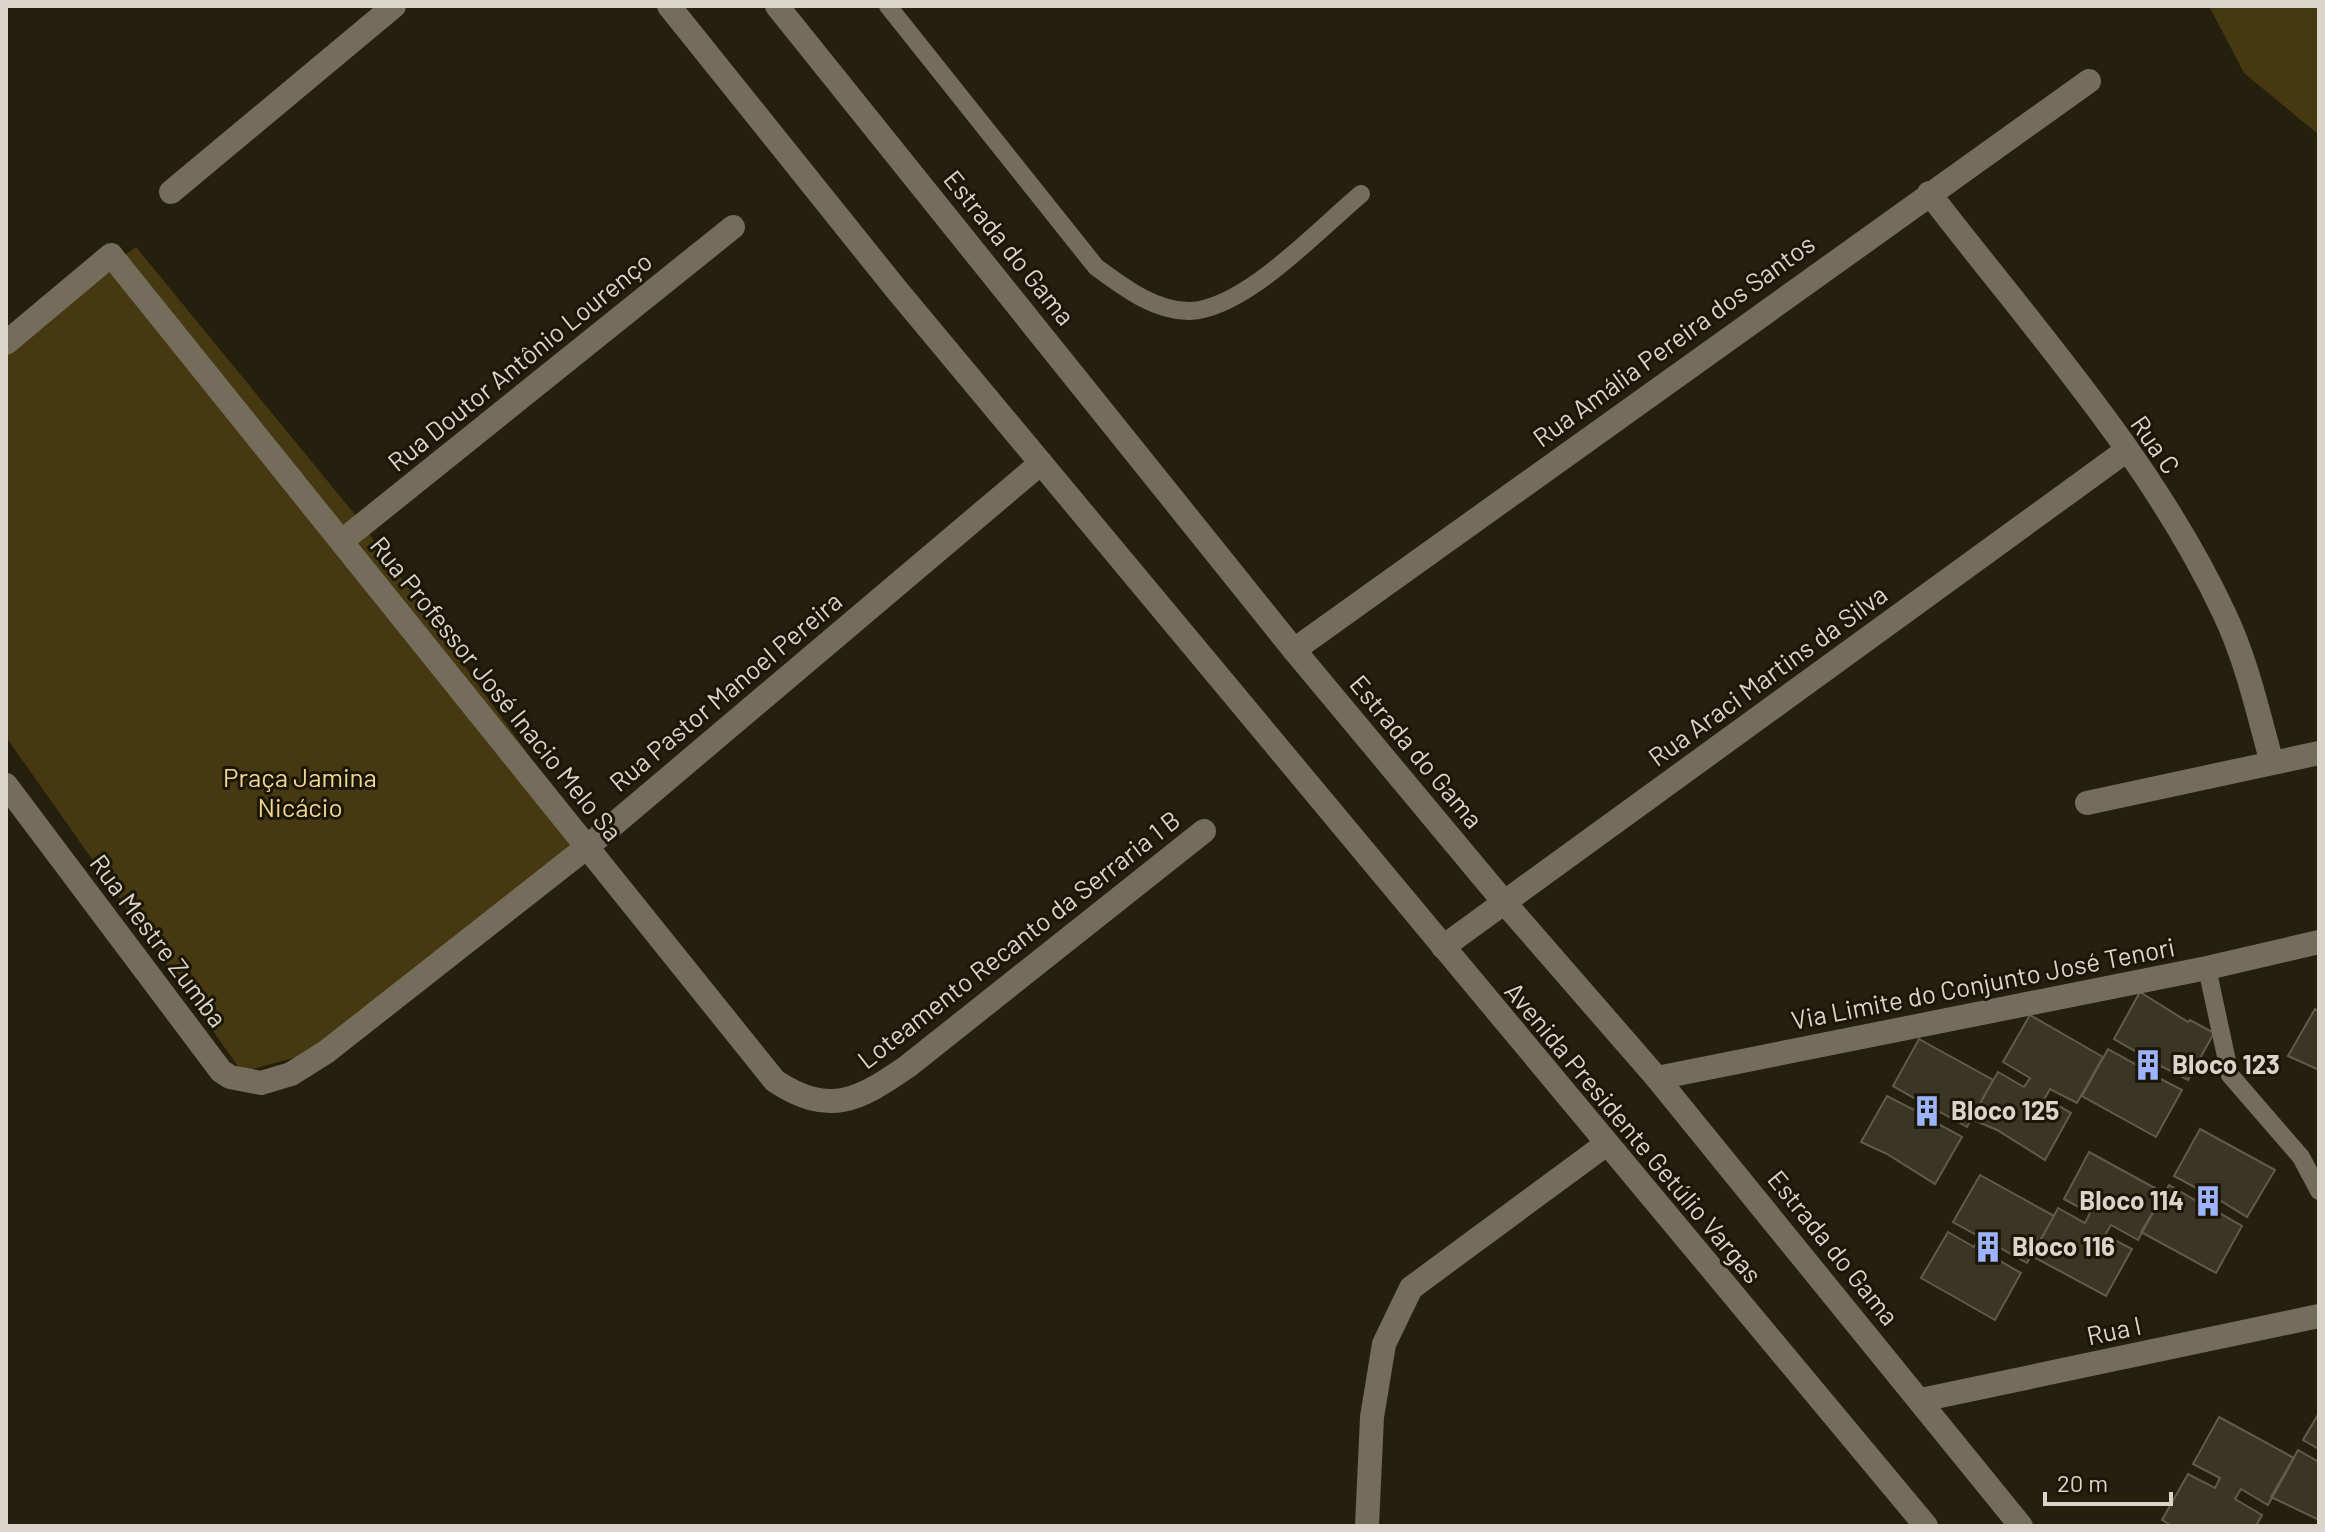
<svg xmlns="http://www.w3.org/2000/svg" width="2325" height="1532" font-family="Barlow,sans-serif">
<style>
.green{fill:#463810}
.building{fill:#3b3524;stroke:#625b49;stroke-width:2}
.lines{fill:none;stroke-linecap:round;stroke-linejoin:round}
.service{stroke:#756d5b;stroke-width:18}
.minor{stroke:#756d5b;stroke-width:24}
.tertiary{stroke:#756d5b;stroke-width:24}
.labels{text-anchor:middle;stroke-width:6;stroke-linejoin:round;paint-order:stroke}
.street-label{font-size:26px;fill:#d9d5ca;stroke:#1c1606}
.park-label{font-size:26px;fill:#f2d895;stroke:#1c1606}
.poi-label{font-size:26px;font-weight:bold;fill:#d9d5ca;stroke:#1c1606;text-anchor:start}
</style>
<rect width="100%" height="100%" fill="#251f0e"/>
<path class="green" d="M 2209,6 L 2319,6 L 2319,135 L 2244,73 Z
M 136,247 L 357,517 L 590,840 L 315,1052 L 242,1072 L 6,737 L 6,339 Z"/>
<path class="building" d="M 2140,992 L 2188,1022 L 2190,1020 L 2214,1033 L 2188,1080 L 2161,1066 L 2155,1076 L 2182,1090 L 2156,1137 L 2082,1096 L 2108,1049 L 2135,1064 L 2140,1054 L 2114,1039 Z
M 2315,1009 L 2319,1012 L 2319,1070 L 2288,1056 Z
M 2030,1015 L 2103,1057 L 2077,1103 L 2050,1089 L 2045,1098 L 2071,1113 L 2045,1160 L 1997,1130 L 1971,1119 L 1998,1072 L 2024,1087 L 2030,1078 L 2003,1062 Z
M 1919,1039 L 1993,1080 L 1967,1127 L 1940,1112 L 1935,1122 L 1962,1137 L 1935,1184 L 1887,1154 L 1861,1142 L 1887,1096 L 1914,1110 L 1919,1101 L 1893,1086 Z
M 2200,1129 L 2275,1170 L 2247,1217 L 2221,1201 L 2216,1211 L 2242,1226 L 2216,1273 L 2141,1232 L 2169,1185 L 2195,1200 L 2200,1190 L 2174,1176 Z
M 2089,1152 L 2164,1193 L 2138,1240 L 2111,1225 L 2105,1235 L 2132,1249 L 2106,1296 L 2032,1256 L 2058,1208 L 2085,1223 L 2090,1213 L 2064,1199 Z
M 1980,1175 L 2054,1216 L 2027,1263 L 2000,1248 L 1995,1258 L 2021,1273 L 1995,1320 L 1921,1278 L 1948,1232 L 1974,1247 L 1980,1237 L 1953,1222 Z
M 2319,1413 L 2319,1449 L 2303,1440 Z
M 2219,1417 L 2294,1458 L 2268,1505 L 2241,1489 L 2235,1499 L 2262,1515 L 2256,1526 L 2172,1526 L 2162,1520 L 2188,1474 L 2215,1488 L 2220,1478 L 2193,1464 Z
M 2298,1450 L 2319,1462 L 2319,1520 L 2271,1497 Z"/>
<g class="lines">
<path class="service" d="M 888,6 L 1096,267 C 1122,286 1155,312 1190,311 C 1245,309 1319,229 1361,194
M 2207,968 L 2230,1075 L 2301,1157 L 2319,1191"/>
<path class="minor" d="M 171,192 L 394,6
M 1929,193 C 2032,327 2152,459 2224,613 C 2247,661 2258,713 2272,763
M 6,343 L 111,255 L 775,1081 C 830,1117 859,1100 908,1066 L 1204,831
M 342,541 L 733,227
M 1294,650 L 2089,81
M 6,785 L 221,1071 L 230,1077 L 261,1083 L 291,1074 L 326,1052 L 587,847 L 1041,463
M 2087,803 L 2319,753
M 1443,947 L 2127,450
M 1657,1078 L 2207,968 L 2319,942
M 1921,1400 L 2319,1316
M 1367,1526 L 1372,1417 L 1384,1344 L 1411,1288 L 1605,1145"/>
<path class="tertiary" d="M 669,6 L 896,289 L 1926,1526
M 777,6 L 1294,650 L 1504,902 L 1657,1078 L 2021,1526"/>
</g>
<defs>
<symbol id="building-bare" viewBox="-9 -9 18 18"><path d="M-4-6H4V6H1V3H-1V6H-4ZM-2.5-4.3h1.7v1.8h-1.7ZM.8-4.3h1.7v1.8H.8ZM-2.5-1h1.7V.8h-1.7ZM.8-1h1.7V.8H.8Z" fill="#9bb4fd" stroke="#1c1606" stroke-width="2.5" paint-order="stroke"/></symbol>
</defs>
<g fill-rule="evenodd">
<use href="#building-bare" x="2126" y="1043" width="44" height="44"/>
<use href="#building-bare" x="1905" y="1089" width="44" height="44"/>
<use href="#building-bare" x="2186" y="1179" width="44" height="44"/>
<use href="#building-bare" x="1966" y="1225" width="44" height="44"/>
</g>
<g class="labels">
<g class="street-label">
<text transform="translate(1009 248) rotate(51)" y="9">Estrada do Gama</text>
<text transform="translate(1674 341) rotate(-36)" y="9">Rua Amália Pereira dos Santos</text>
<text transform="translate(520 362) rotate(-39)" y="9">Rua Doutor Antônio Lourenço</text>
<text transform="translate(2155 445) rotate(55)" y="9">Rua C</text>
<text transform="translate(1768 676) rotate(-36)" y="9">Rua Araci Martins da Silva</text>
<text transform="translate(496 689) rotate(51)" y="9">Rua Professor José Inacio Melo Sa</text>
<text transform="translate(726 692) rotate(-40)" y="9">Rua Pastor Manoel Pereira</text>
<text transform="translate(1416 752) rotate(50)" y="9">Estrada do Gama</text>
<text transform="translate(1019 940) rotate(-38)" y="9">Loteamento Recanto da Serraria 1 B</text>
<text transform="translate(158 941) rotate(53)" y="9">Rua Mestre Zumba</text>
<text transform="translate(1983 984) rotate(-11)" y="9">Via Limite do Conjunto José Tenori</text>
<text transform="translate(1633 1133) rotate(50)" y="9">Avenida Presidente Getúlio Vargas</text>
<text transform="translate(1833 1248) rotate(51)" y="9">Estrada do Gama</text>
<text transform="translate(2114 1331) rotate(-12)" y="9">Rua I</text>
</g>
<g class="park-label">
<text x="300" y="787">Praça Jamina<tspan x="300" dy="30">Nicácio</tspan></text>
</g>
<g class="poi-label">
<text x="2172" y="1074">Bloco 123</text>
<text x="1951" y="1120">Bloco 125</text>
<text x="2184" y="1210" text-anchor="end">Bloco 114</text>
<text x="2012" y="1256">Bloco 116</text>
</g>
</g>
<rect width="2325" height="1532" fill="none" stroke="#d9d5ca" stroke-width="16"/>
<path d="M2045 1492v12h126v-12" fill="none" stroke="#d9d5ca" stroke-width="4"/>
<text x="2057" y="1492" font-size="24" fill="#d9d5ca" stroke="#1c1606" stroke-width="6" paint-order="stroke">20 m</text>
</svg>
